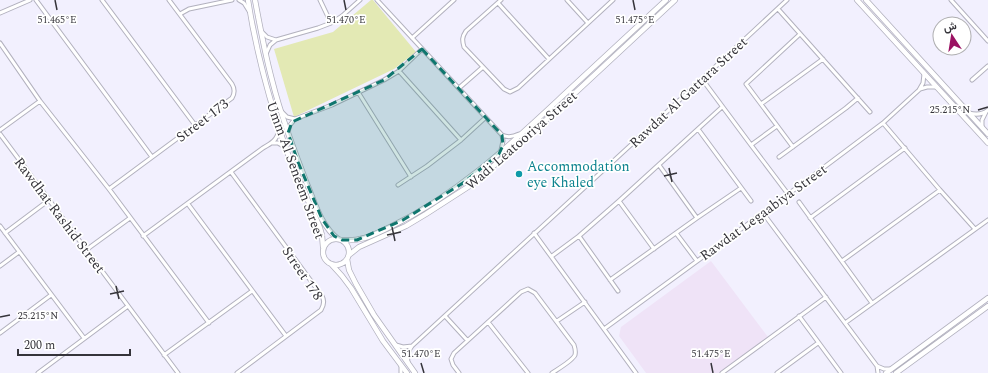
<svg xmlns="http://www.w3.org/2000/svg" width="988" height="373" font-family="Spectral,Vazirmatn,serif">
<style>
.education{fill:#efe3f7}
.green{fill:#e3e9b4}
.lines{fill:none;stroke-linecap:round;stroke-linejoin:round}
.street-casing{stroke:#b2b1be;stroke-width:5}
.secondary-casing{stroke:#b2b1be;stroke-width:6}
.street{stroke:#fff;stroke-width:3}
.secondary{stroke:#fff;stroke-width:4.5}
.marked{fill:#0f766e;fill-opacity:0.2;stroke:#0f766e;stroke-width:3;stroke-dasharray:8 5;stroke-linejoin:round}
.ticks{fill:none;stroke:#35343a;stroke-width:1.5}
.culture-dot{fill:#0f9aa8;stroke:#fff;stroke-width:1.5}
.labels{text-anchor:middle;stroke-width:3.5;stroke-linejoin:round;paint-order:stroke}
.street-label{font-size:14px;fill:#35343a;stroke:#fff}
.culture-label{font-size:14px;fill:#0d838f;stroke:#fff;text-anchor:start}
.ticks-label{font-size:10px;text-anchor:middle;fill:#35343a;stroke:#fff;stroke-width:3.5;stroke-linejoin:round;paint-order:stroke}
</style>
<rect width="100%" height="100%" fill="#f2f0fe"/>
<path class="education" d="M 711,261 L 768,337 L 719,373 L 646,373 L 619,336 L 621,327 Z"/>
<path class="green" d="M 371,0 L 373,0 L 416,52 L 394,69 L 294,117 L 274,49 L 333,32 Z"/>
<g class="lines">
<defs>
<path id="street" d="M 36,0 L 152,157
M 102,0 L 195,125
M 239,0 L 244,3 L 249,11
M 320,0 L 331,23
M 377,0 L 502,135 C 508,138 513,137 519,134
M 501,0 L 466,31 C 462,37 462,40 464,47 L 504,89 L 510,92 L 518,88 L 613,0
M 567,0 L 588,23
M 951,0 L 988,41
M 498,3 L 549,59
M 778,9 L 870,112
M 0,13 L 30,0
M 180,14 L 189,9 L 232,0
M 262,32 L 267,37 L 276,40
M 412,38 L 454,0
M 0,43 L 40,101 L 109,189 L 209,323
M 266,54 L 270,45 L 276,40 L 318,28 L 331,23 L 342,16 L 360,0
M 399,71 L 461,140
M 702,79 L 751,145 L 788,194
M 972,80 L 988,66
M 459,88 L 483,67
M 920,89 L 927,87 L 936,87
M 358,92 L 411,177
M 761,104 L 823,59
M 281,111 L 287,117 L 295,119
M 969,113 C 976,115 982,115 988,110
M 883,123 L 940,190 L 975,229
M 982,127 L 982,120 L 986,112
M 698,129 L 751,201
M 0,130 L 40,101
M 288,132 L 290,125 L 295,119 L 332,105 L 384,80 L 399,71 L 422,49
M 0,134 L 178,373
M 272,143 L 278,143 L 285,147
M 751,145 L 777,126
M 793,147 L 746,84 L 800,34
M 501,150 L 503,141 L 502,135
M 779,157 L 846,108 L 858,98
M 659,165 L 697,218
M 231,172 L 322,296 C 325,301 324,305 321,310 L 237,373
M 398,185 L 427,166 L 461,140 L 485,118
M 109,189 L 232,98 C 235,93 235,89 232,84 L 169,0
M 619,201 L 654,249
M 799,202 L 872,303
M 188,204 L 286,336
M 763,213 L 877,366 L 878,373
M 810,218 L 905,148
M 0,226 L 84,338
M 5,233 L 49,200
M 534,233 L 636,373
M 676,233 L 697,261
M 143,236 L 263,148 C 272,143 277,140 279,130
M 579,236 L 618,291
M 86,250 L 130,218
M 552,256 L 579,236 L 619,201 L 722,107
M 842,261 L 940,190
M 0,266 L 19,252
M 610,280 L 697,218 L 741,188
M 445,316 L 467,340
M 799,316 L 841,373
M 557,321 L 585,302
M 488,322 L 528,373
M 845,323 L 988,220
M 604,329 L 763,213 L 883,123 L 919,90 L 923,83 L 924,74
M 0,333 L 51,295
M 396,345 L 403,347 L 412,346
M 164,355 L 252,291
M 408,362 C 407,356 408,351 412,346 L 658,120 L 787,0
M 877,366 L 884,369 L 890,369
M 38,373 L 128,306
M 401,373 L 401,366
M 459,373 L 453,365 L 451,359 L 454,353 L 521,292 L 528,289 L 535,293 L 574,345 C 575,348 576,351 575,355 C 572,361 558,369 552,373
M 722,373 L 826,297
M 777,373 L 818,343"/>
<path id="secondary" d="M 248,0 C 256,51 269,100 286,149 C 296,176 309,201 320,228 L 322,235 L 323,247
M 255,0 C 260,27 265,54 272,80 C 281,116 294,150 307,184 C 315,203 321,226 338,239
M 857,0 L 988,143
M 866,0 L 988,134
M323 252a13 13 0 1 1 26 0a13 13 0 1 1-26 0Z
M 342,240 C 361,242 373,235 390,227 C 461,193 514,141 570,89 C 602,59 634,30 666,0
M 349,255 L 359,247 L 406,226 L 426,214 L 471,185 L 490,169 L 546,120 L 675,0
M 347,259 L 349,270 L 356,284 L 374,315 L 415,373
M 332,265 L 342,276 L 351,288 L 383,341 L 407,373
M 886,373 L 988,298
M 896,373 L 988,306"/>
</defs>
<use href="#street" class="street-casing"/>
<use href="#secondary" class="secondary-casing"/>
<use href="#street" class="street"/>
<use href="#secondary" class="secondary"/>
</g>
<path class="marked" d="M 422,49 L 502,135 L 503,145 L 499,154 L 463,183 L 403,220 L 357,240 L 342,240 L 334,236 L 322,219 L 298,162 L 288,133 L 292,122 L 384,80 Z"/>
<path class="ticks" d="M 55,0 L 57,10M 344,0 L 346,10M 633,0 L 635,10M 978,110 L 988,107M 669,168 L 672,182M 664,176 L 677,173M 392,227 L 395,241M 387,235 L 401,232M 116,286 L 119,299M 110,294 L 124,291M 0,317 L 10,315M 421,363 L 424,373M 711,363 L 713,373"/>
<circle class="culture-dot" cx="519" cy="174" r="4"/>
<g class="labels">
<g class="street-label">
<text transform="translate(688 92) rotate(-43)" y="5">Rawdat Al Gattara Street</text>
<text transform="translate(202 120) rotate(-37)" y="5">Street 173</text>
<text transform="translate(521 140) rotate(-41)" y="5">Wadi Leatooriya Street</text>
<text transform="translate(296 170) rotate(70)" y="5">Umm Al Seneem Street</text>
<text transform="translate(763 212) rotate(-36)" y="5">Rawdat Legaabiya Street</text>
<text transform="translate(60 215) rotate(53)" y="5">Rawdhat Rashid Street</text>
<text transform="translate(303 273) rotate(56)" y="5">Street 178</text>
</g>
<g class="culture-label">
<text x="527" y="171">Accommodation<tspan x="527" dy="16">eye Khaled</tspan></text>
</g>
</g>
<g class="ticks-label">
<text x="57" y="23">51.465°E</text>
<text x="346" y="23">51.470°E</text>
<text x="635" y="23">51.475°E</text>
<text x="950" y="113">25.215°N</text>
<text x="38" y="319">25.215°N</text>
<text x="421" y="357">51.470°E</text>
<text x="711" y="357">51.475°E</text>
</g>
<g transform="translate(952 36) rotate(348)"><circle r="19" fill="#ffffff" stroke="#aeaeb0"/>
<path d="M0-3L7 15L0 10L-7 15Z" fill="#9b1263"/>
<text y="-6" font-size="11" font-weight="bold" text-anchor="middle" fill="#35343a">ش</text>
</g>
<path d="M18 349v6h112v-6" fill="none" stroke="#35343a" stroke-width="2"/>
<text x="24" y="349" font-size="12" fill="#35343a" stroke="#ffffff" stroke-width="3" paint-order="stroke">200 m</text>
</svg>
